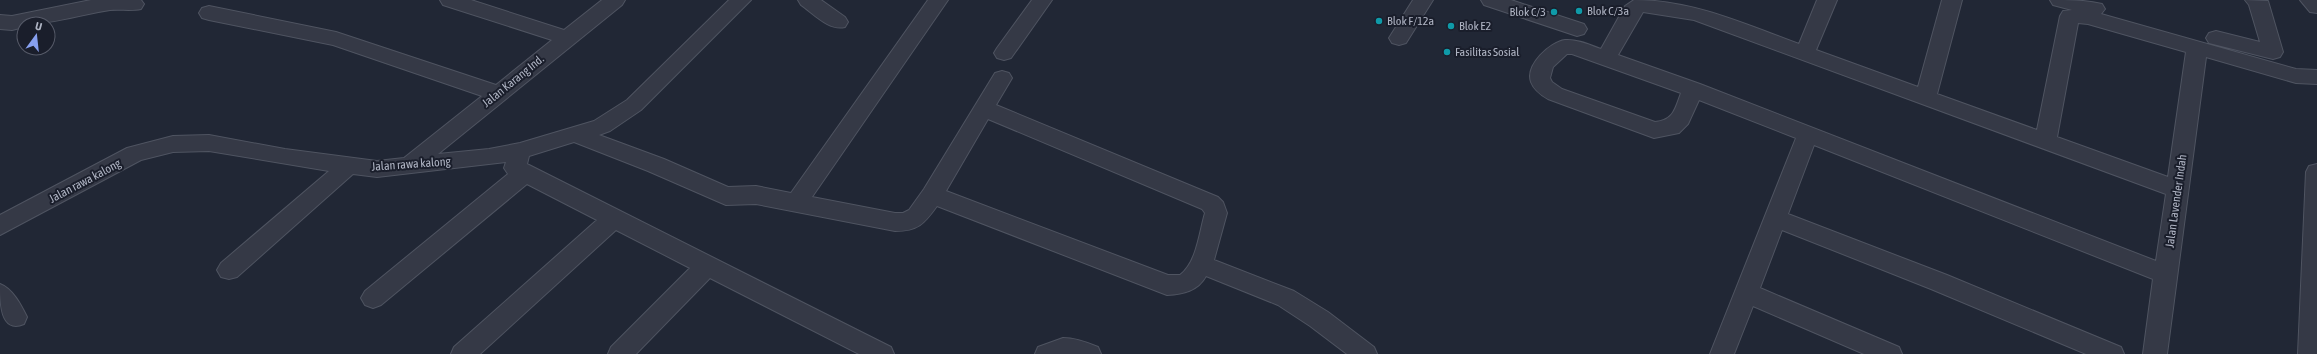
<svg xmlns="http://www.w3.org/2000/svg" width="2317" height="354" font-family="'Asap Condensed',sans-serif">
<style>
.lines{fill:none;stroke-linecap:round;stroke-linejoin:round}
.minor-casing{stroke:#4f5461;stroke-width:2}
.minor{fill:#353946;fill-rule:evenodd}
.culture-dot{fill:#0f9aa8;stroke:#1a1e2b;stroke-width:1.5}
.labels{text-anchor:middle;stroke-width:4;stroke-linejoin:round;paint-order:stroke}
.poi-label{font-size:12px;fill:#afb4c3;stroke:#1a1e2b;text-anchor:start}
.street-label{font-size:12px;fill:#afb4c3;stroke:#1a1e2b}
</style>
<rect width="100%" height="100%" fill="#212735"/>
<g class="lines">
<defs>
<path id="minor" d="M 91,0 L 141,0 L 144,4 L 141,9 C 131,11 120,9 110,10 C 82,14 53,24 24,24 L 24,27 L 12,30 L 0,29 L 0,15 L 12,16 Z
M 440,0 L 471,0 L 564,30 L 602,0 L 625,0 L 622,5 L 438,154 L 489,149 L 520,143 L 594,121 L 627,100 L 729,0 L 751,0 L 641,110 L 610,131 L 599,135 L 664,159 L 728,187 L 756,186 L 791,193 L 928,0 L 948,0 L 812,197 L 895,213 L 903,213 L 909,210 L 924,189 L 995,73 L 1002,71 L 1009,73 L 1012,78 L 996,105 L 1218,197 L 1223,202 L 1227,213 L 1214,260 L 1294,291 L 1328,312 L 1374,347 L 1377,354 L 1347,354 L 1310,326 L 1278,305 L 1206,276 C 1198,291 1183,294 1167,295 L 937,206 C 924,224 918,231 895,231 L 756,204 L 726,205 L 648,171 L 574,142 L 529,156 L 527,164 L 891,347 L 894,354 L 859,354 L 710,278 L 636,354 L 608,354 L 611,347 L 690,268 L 616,230 L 480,354 L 451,354 L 454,347 L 597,220 L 527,184 L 381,305 L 373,308 L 365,305 L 361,298 L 365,291 L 508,174 L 504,168 L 506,162 L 377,177 L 353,174 L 237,277 L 229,279 L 221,277 L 217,270 L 221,263 L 329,171 L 209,151 L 173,152 L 141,160 L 0,235 L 0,215 L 127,148 L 173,136 L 209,135 L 285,149 L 377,161 L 404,158 L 482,96 L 333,45 L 209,20 L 202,18 L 199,13 L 202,8 L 209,6 L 336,32 L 496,85 L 552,40 L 443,5 ZM 988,119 L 1202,209 L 1205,213 C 1199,233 1197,262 1180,275 L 1168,275 L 946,191 Z
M 798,0 L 821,0 L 845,17 L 848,22 L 845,27 C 829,31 814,14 801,5 Z
M 1032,0 L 1052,0 L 1011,58 L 1004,60 L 997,58 L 994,53 L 997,48 Z
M 1413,0 L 1433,0 L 1406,43 L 1399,45 L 1392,43 L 1389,38 Z
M 1481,0 L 1511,0 L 1584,24 L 1587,29 L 1584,34 L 1577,36 L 1484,5 Z
M 1634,0 C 1692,0 1745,24 1799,44 L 1817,0 L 1837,0 L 1816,50 L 1918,87 L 1942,0 L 1962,0 L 1937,94 L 2037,130 L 2060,16 L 2063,11 L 2072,10 L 2053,5 L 2050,0 C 2068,0 2085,0 2102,4 L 2105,9 L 2101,14 L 2296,69 L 2317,70 L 2317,84 L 2296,83 L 2206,57 L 2167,354 L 2143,354 L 2153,279 L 1814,145 L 1788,214 L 1947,275 L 2121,347 L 2124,354 L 2086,354 L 1931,289 L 1782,230 L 1760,288 L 1899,347 L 1902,354 L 1864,354 L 1753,306 L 1734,354 L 1710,354 L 1796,138 L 1699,100 L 1688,124 L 1679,133 L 1654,138 L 1548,99 C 1541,95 1534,90 1531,82 C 1525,65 1550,42 1565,40 C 1577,39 1590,45 1601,49 L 1625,6 ZM 1643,12 L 1694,20 L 2166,194 L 2156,261 L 1700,84 L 1618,55 ZM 2078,23 L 2088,24 L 2186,52 L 2168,177 L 2057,137 ZM 1567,54 L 1572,54 L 1681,93 C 1675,109 1674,120 1655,122 L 1562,89 L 1552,82 L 1550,78 L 1553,67 Z
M 2245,0 L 2268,1 L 2283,52 L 2280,57 L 2273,59 L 2209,43 L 2206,38 L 2209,33 L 2216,31 L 2260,42 L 2249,5 Z
M 2300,0 L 2317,0 L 2317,13 L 2310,12 Z
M 2317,164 L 2317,354 L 2298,354 L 2306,172 L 2309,166 Z
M 0,284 C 13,289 21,305 27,317 L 24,324 C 0,334 0,302 0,284 Z
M 1063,338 C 1075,338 1086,342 1098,347 L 1101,354 L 1035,354 L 1038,347 Z"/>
</defs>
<use href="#minor" class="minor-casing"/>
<use href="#minor" class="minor"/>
</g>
<g class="culture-dot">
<circle cx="1579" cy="11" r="4"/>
<circle cx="1554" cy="12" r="4"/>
<circle cx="1379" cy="21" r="4"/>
<circle cx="1451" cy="26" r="4"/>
<circle cx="1447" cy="52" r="4"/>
</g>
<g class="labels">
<g class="poi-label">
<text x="1587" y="15">Blok C/3a</text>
<text x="1546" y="16" text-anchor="end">Blok C/3</text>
<text x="1387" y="25">Blok F/12a</text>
<text x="1459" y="30">Blok E2</text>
<text x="1455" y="56">Fasilitas Sosial</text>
</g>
<g class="street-label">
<text transform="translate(513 81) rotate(-39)" y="4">Jalan Karang Ind.</text>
<text transform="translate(411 164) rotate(-4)" y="4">Jalan rawa kalong</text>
<text transform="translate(85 181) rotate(-28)" y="4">Jalan rawa kalong</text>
<text transform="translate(2176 201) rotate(-82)" y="4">Jalan Lavender Indah</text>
</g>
</g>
<g transform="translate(36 36) rotate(15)"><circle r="19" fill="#1a1e2b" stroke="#565a68"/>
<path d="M0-3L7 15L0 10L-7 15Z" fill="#87a0f0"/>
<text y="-6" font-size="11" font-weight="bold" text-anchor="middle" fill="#afb4c3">U</text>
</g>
</svg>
